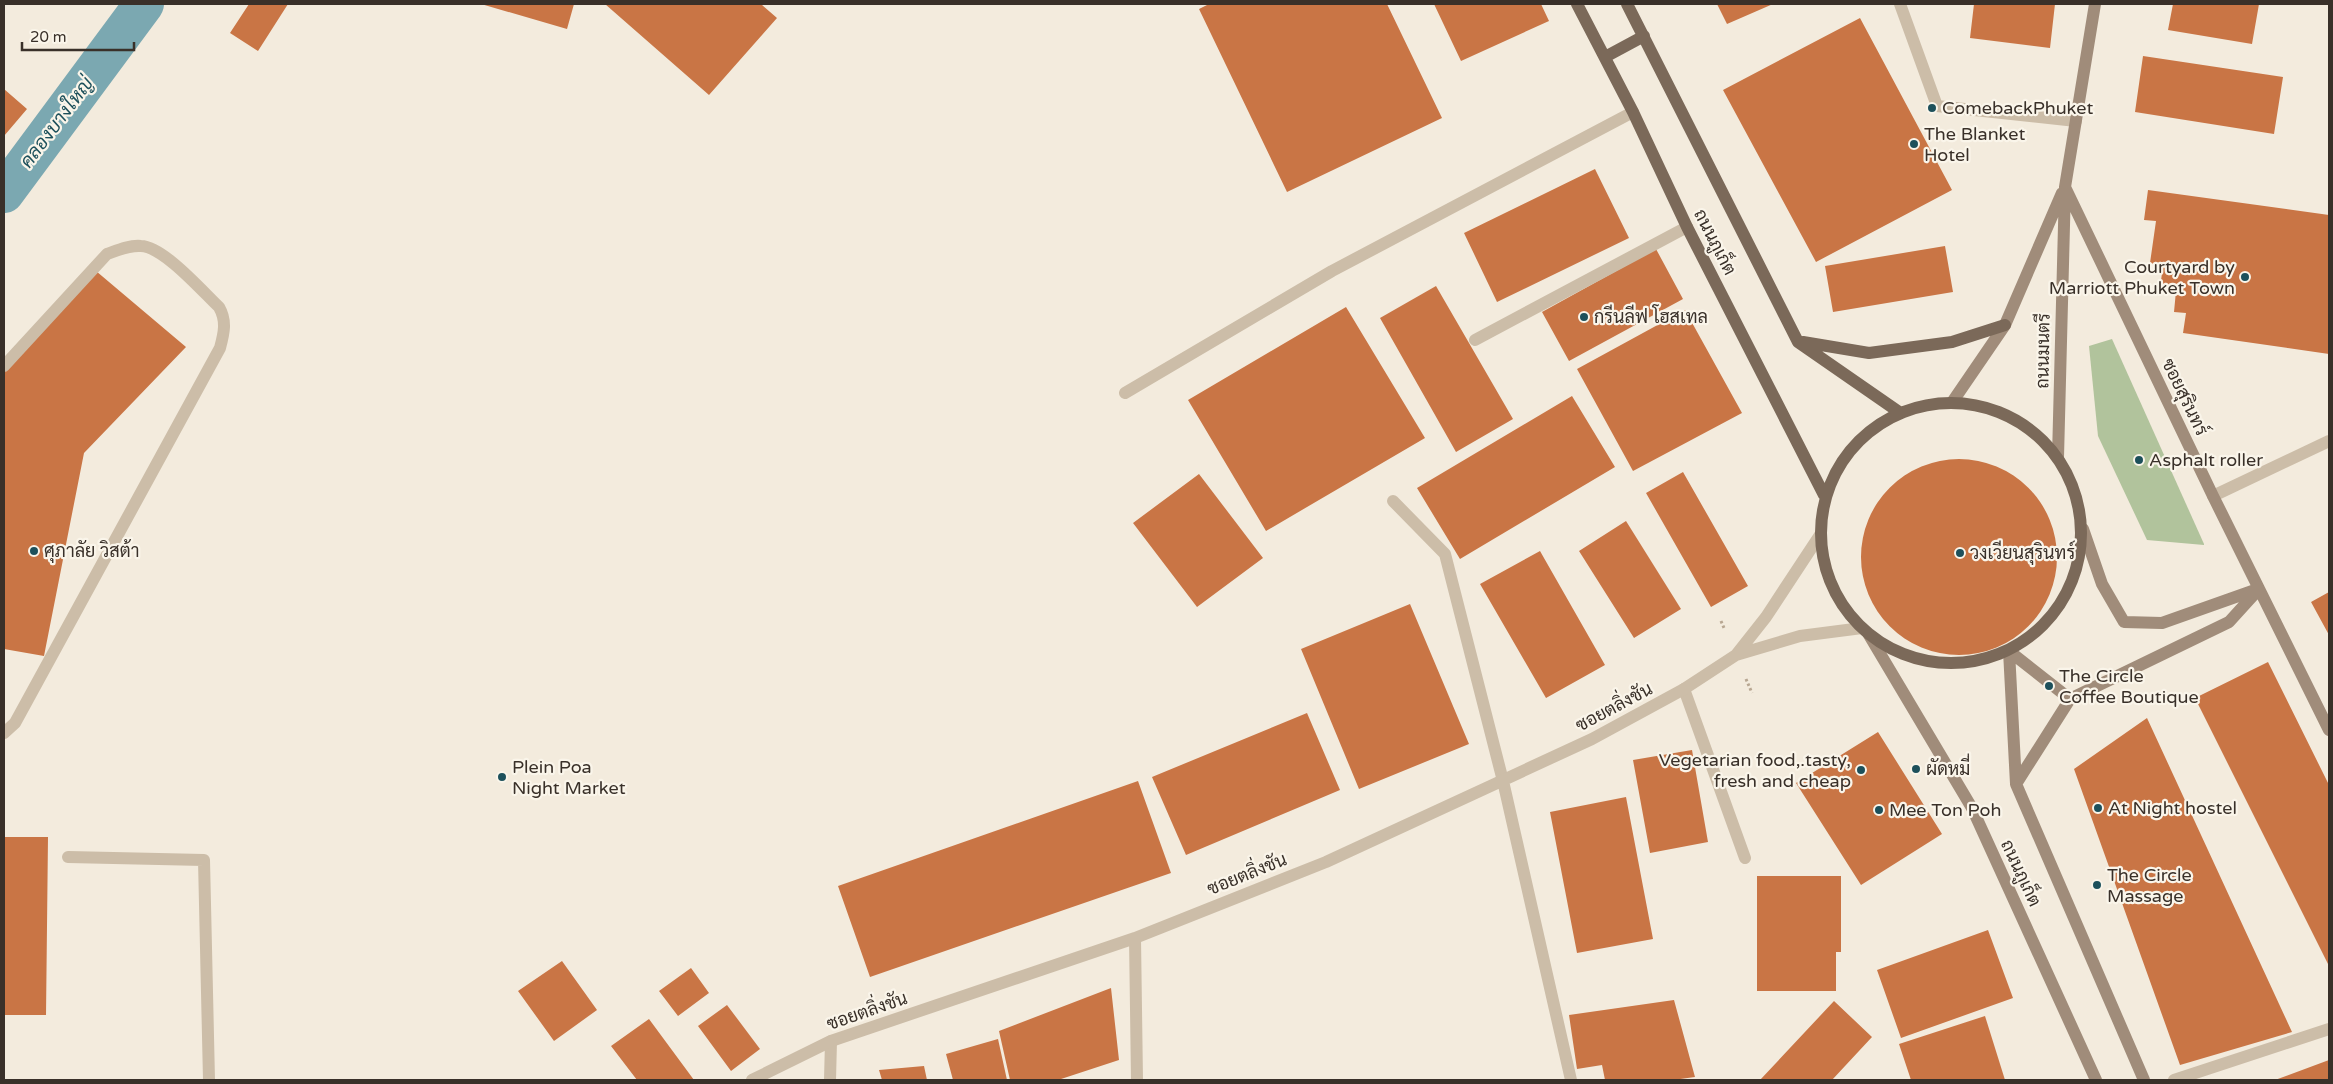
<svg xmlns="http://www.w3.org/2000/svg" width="2333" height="1084" font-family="'Varela Round',Sarabun,sans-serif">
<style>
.grass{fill:#b1c39c}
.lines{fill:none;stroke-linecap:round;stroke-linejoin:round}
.canal{stroke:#7ba8b1;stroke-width:40}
.building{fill:#c97545}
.path{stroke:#b8a792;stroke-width:3;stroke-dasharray:2.5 2.5;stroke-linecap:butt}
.lane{stroke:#ccbda8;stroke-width:12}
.street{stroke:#ccbda8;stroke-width:12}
.secondary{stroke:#a08c7a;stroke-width:12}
.primary{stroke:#7b6959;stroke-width:12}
.poi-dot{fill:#1d505b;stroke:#faf5ea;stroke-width:2}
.labels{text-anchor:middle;stroke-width:4.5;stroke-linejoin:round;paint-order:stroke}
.poi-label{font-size:18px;fill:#393029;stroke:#faf5ea;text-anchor:start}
.street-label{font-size:18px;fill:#393029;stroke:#faf5ea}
.water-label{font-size:19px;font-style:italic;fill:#1d505b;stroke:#faf5ea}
</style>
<rect width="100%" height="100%" fill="#f3ebdd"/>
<path class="grass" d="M 2112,339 L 2204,544 L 2204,545 L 2147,540 L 2098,436 L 2089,346 Z"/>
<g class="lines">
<path class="canal" d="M 4,193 L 144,4"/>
</g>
<path class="building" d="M 249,4 L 288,4 L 258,51 L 230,33 Z
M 481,4 L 574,4 L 567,29 Z
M 605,4 L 761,4 L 777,18 L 709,95 Z
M 1209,4 L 1387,4 L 1442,118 L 1287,192 L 1199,9 Z
M 1434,4 L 1541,4 L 1549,21 L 1461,61 Z
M 1717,4 L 1773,4 L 1727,24 Z
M 1974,4 L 2055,4 L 2050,48 L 1970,38 Z
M 2173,4 L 2259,4 L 2252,44 L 2168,30 Z
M 1860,18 L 1952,190 L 1816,262 L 1723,90 Z
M 2143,56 L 2283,77 L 2274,134 L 2135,112 Z
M 4,89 L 27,109 L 4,136 Z
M 1595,169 L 1629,238 L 1497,302 L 1464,233 Z
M 2148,190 L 2329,215 L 2329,354 L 2183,333 L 2186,313 L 2174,312 L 2176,291 L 2160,288 L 2163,266 L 2150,263 L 2156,221 L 2144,220 Z
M 1945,246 L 1953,292 L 1833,312 L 1825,266 Z
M 1656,249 L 1683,299 L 1569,361 L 1542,312 Z
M 96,271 L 186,347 L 84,453 L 44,656 L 4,649 L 4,371 Z
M 1436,286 L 1513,419 L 1456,452 L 1380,318 Z
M 1346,307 L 1425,438 L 1266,531 L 1188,400 Z
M 1685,310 L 1742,413 L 1633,471 L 1577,369 Z
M 1572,396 L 1615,467 L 1460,559 L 1417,488 Z
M1861 557a98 98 0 1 1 196 0a98 98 0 1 1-196 0Z
M 1683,472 L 1748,586 L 1711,607 L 1646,493 Z
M 1199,474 L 1263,558 L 1197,607 L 1133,523 Z
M 1626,521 L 1681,609 L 1634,638 L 1579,551 Z
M 1540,551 L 1605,665 L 1546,698 L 1480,584 Z
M 2329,592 L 2329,635 L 2311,602 Z
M 1410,604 L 1469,744 L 1359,789 L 1301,649 Z
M 2268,662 L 2329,785 L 2329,966 L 2195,698 Z
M 1307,713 L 1340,790 L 1186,855 L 1152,777 Z
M 2147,718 L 2292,1032 L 2180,1065 L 2074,769 Z
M 1878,732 L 1942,834 L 1861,885 L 1796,783 Z
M 1692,750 L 1708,842 L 1650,853 L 1633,760 Z
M 1138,781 L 1171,873 L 870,977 L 838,886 Z
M 1626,797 L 1653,939 L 1577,953 L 1550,812 Z
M 4,837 L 48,837 L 46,1015 L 4,1015 Z
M 1757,876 L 1841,876 L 1841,952 L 1836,952 L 1836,991 L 1757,991 Z
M 1988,930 L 2013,998 L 1901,1038 L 1877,970 Z
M 562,961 L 597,1010 L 554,1041 L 518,991 Z
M 691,968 L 709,993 L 678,1016 L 659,991 Z
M 1111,988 L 1119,1060 L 1058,1080 L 1010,1080 L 999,1031 Z
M 1674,1000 L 1695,1077 L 1673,1080 L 1605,1080 L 1602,1065 L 1577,1069 L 1569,1015 Z
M 1834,1001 L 1872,1037 L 1832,1080 L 1760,1080 Z
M 727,1005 L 760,1049 L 731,1071 L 698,1026 Z
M 1985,1016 L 2005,1080 L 1911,1080 L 1899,1044 Z
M 649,1019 L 694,1080 L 637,1080 L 611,1046 Z
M 998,1039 L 1007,1080 L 953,1080 L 946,1054 Z
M 2329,1060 L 2329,1080 L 2275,1080 Z
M 924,1066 L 927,1080 L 882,1080 L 879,1070 Z"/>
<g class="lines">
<path class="path" d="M 1721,621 L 1724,628
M 1746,679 L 1752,693"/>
<path class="lane" d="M 1900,4 L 1937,106 L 2076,121
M 4,366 L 107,254 C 118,250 129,245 141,246 C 164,247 202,291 219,307 C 227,321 224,333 220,348 L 15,723 L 4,733
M 1125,393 L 1332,271 L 1633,112
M 2213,496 L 2329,441
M 1393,501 L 1445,554 L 1503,781
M 1684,689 L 1745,858
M 68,857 L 204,860 L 209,1080
M 830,1080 L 831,1041"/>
<path class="street" d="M 1475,340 L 1687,227
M 1736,655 L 1766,617 L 1820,535
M 1503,781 L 1571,1080
M 1135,938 L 1137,1080
M 752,1080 L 831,1041 L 1135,938 L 1326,862 L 1592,739 L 1684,689 L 1736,655 L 1800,636 L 1862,628
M 2174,1080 L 2329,1029"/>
<path class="secondary" d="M 2065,187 L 2213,496 L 2329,730
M 1953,401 L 2005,325 L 2062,193
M 2058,457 L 2065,187 L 2095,4
M 2083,529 L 2102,584 L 2124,622 L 2162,623 L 2258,589
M 1869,635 L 1972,808 L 2096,1080
M 2009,651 L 2016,784 L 2144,1080
M 2009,651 L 2070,699
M 2016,784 L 2070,699 L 2229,622 L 2259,589"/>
<path class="primary" d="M 1577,4 L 1633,112 L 1687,227 L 1824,495
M 1627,4 L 1798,342 L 1899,412
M 1605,57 L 1644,36
M 1803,342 L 1869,353 L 1952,342 L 2005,325
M1821 533a130 130 0 1 1 260 0a130 130 0 1 1-260 0Z"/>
</g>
<g class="poi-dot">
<circle cx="1932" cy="108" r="5"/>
<circle cx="1914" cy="144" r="5"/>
<circle cx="2245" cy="277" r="5"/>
<circle cx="1584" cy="317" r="5"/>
<circle cx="2139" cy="460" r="5"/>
<circle cx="34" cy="551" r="5"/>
<circle cx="1960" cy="553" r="5"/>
<circle cx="2049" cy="686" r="5"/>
<circle cx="1916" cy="769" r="5"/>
<circle cx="1861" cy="770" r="5"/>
<circle cx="502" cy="777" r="5"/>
<circle cx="2098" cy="808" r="5"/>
<circle cx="1879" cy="810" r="5"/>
<circle cx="2097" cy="885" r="5"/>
</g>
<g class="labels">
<g class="poi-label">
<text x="1942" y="114">ComebackPhuket</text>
<text x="1924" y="140">The Blanket<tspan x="1924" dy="21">Hotel</tspan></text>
<text x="2235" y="273" text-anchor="end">Courtyard by<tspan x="2235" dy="21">Marriott Phuket Town</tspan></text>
<text x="1594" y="323">กรีนลีฟ โฮสเทล</text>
<text x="2149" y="466">Asphalt roller</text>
<text x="44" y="557">ศุภาลัย วิสต้า</text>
<text x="1970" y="559">วงเวียนสุรินทร์</text>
<text x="2059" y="682">The Circle<tspan x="2059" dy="21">Coffee Boutique</tspan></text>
<text x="1851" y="766" text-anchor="end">Vegetarian food,.tasty,<tspan x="1851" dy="21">fresh and cheap</tspan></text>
<text x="512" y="773">Plein Poa<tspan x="512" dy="21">Night Market</tspan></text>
<text x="1926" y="775">ผัดหมี่</text>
<text x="2108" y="814">At Night hostel</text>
<text x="1889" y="816">Mee Ton Poh</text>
<text x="2107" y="881">The Circle<tspan x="2107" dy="21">Massage</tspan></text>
</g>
<g class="street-label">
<text transform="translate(1715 242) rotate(63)" y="6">ถนนภูเก็ต</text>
<text transform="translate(2043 351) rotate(-89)" y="6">ถนนมนตรี</text>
<text transform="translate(2185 397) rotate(64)" y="6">ซอยสุรินทร์</text>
<text transform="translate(1614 707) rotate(-28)" y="6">ซอยตลิ่งชัน</text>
<text transform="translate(2021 873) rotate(65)" y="6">ถนนภูเก็ต</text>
<text transform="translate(1247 874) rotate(-22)" y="6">ซอยตลิ่งชัน</text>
<text transform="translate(867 1011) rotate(-19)" y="6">ซอยตลิ่งชัน</text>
</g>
<g class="water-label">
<text transform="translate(56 122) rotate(-53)" y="7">คลองบางใหญ่</text>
</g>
</g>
<rect width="2333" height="1084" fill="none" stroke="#393029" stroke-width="10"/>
<path d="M22 42v8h112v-8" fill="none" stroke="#393029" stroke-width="2.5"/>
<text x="30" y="42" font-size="15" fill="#393029" stroke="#faf5ea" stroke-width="4" paint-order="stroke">20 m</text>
</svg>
